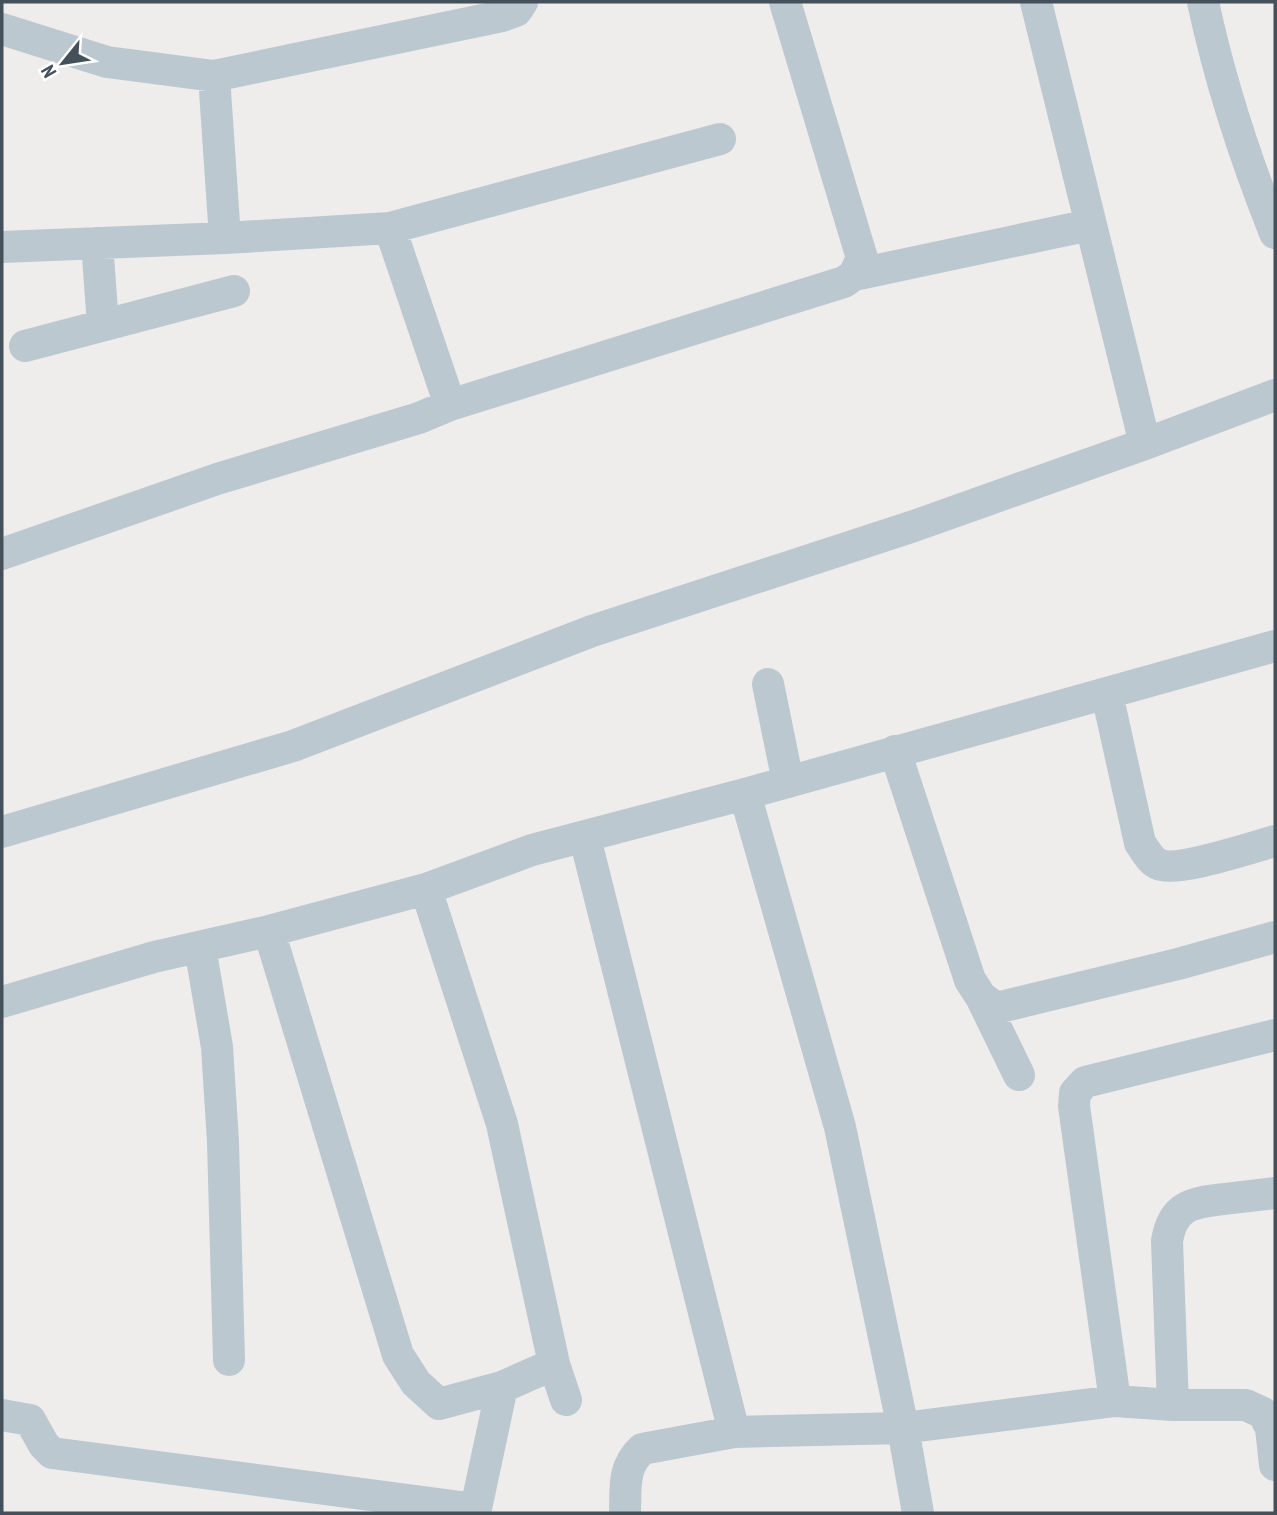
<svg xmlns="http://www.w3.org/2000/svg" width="1277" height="1515" font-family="'PT Sans Narrow',sans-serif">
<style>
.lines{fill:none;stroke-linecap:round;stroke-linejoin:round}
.minor{stroke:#bcc8cf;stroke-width:32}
</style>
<rect width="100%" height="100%" fill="#efecec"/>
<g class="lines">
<path class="minor" d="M 1036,2 L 1145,444
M 1203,2 C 1220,82 1245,158 1275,233
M 2,29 L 107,62 L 214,76 L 225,238 L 390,228 L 720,139
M 214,76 L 502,16 L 516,11 L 522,2
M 390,228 L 450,405
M 97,243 L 103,325
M 2,247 L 225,238
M 854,275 L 1090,225
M 25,346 L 234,291
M 2,554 L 217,479 L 419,418 L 450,405 L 844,282 L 854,275 L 862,258 L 785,2
M 768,684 L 788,782
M 1107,694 L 1140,843 C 1145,850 1150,860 1158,864 C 1176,873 1253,847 1275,841
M 895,751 L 970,980 L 981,997 L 996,1008 L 1178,964 L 1275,937
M 745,794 L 840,1127 L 903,1428 L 918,1513
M 2,832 L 293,746 L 592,631 L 914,526 L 1145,444 L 1275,395
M 585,838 L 734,1432 L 903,1428 L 1115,1401 L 1173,1405 L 1246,1405 L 1263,1413 L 1271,1428 L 1275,1465
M 426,889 L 502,1124 L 554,1364 L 566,1400
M 269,931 L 398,1355 L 416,1383 L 439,1404 L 502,1387 L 554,1364
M 200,947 L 217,1047 L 223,1142 L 229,1360
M 981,997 L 1019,1075
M 2,1002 L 154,957 L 269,931 L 426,889 L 532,850 L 745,794 L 1275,646
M 1115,1401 L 1074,1106 L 1075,1093 L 1085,1082 L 1275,1035
M 1173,1405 L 1167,1241 C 1173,1204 1193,1203 1224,1199 C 1241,1197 1258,1195 1275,1193
M 2,1415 L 30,1420 L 44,1445 L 52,1453 L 476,1509
M 475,1513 L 502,1387
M 625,1513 C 626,1488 622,1468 642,1449 L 734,1432"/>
</g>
<rect width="1277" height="1515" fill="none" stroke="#44515a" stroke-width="7"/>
<g transform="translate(63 63) rotate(240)" stroke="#ffffff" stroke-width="5" paint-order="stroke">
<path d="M0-5L12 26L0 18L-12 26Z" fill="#44515a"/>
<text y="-10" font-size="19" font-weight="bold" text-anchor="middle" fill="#44515a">N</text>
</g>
</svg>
